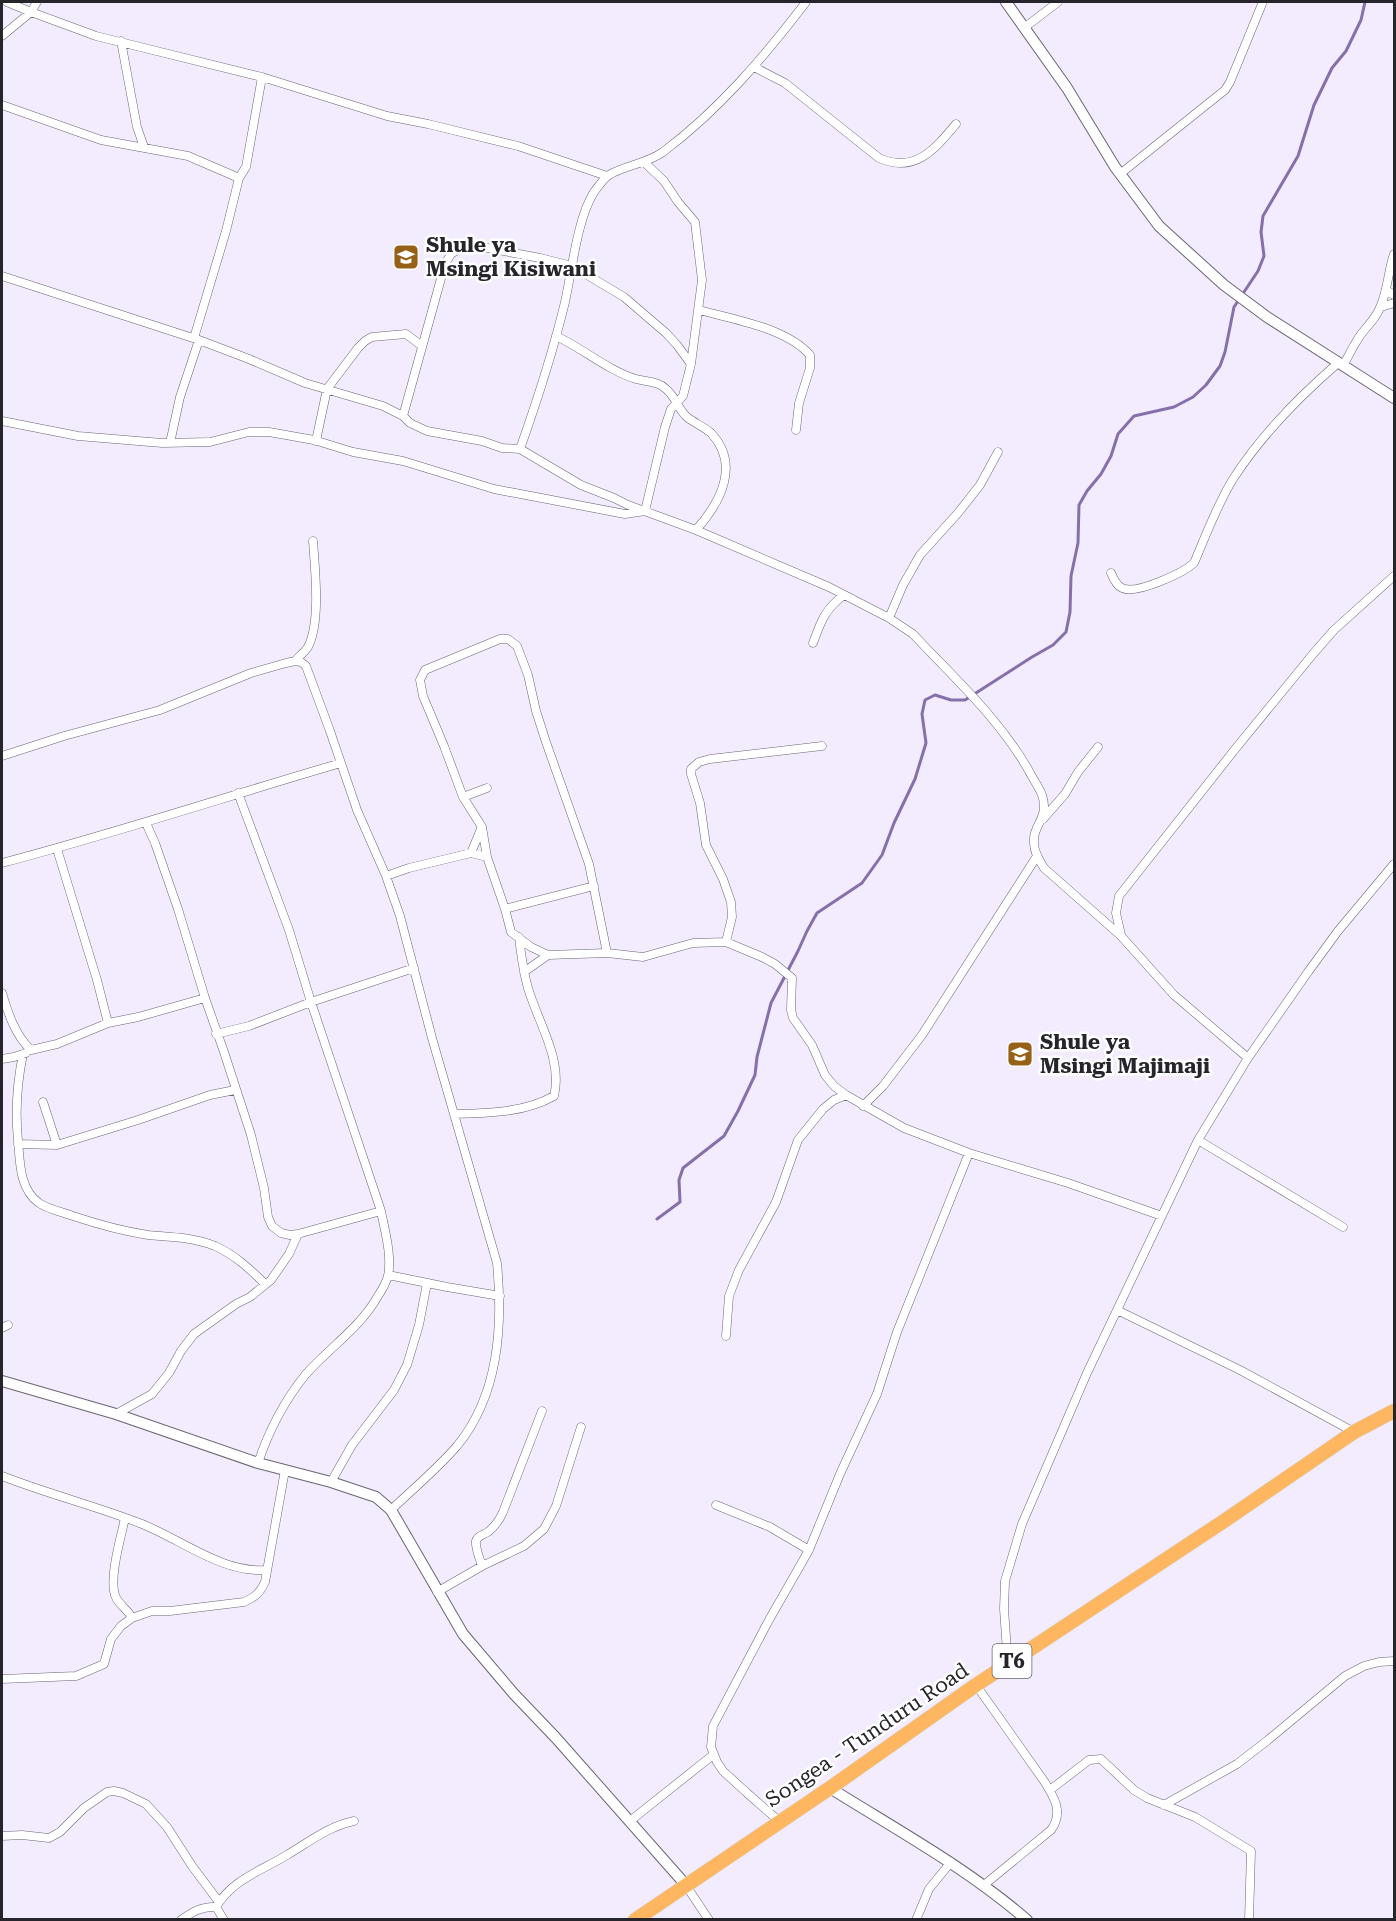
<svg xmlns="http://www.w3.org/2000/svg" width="1396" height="1921" font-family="'Roboto Serif',serif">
<rect width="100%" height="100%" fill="#f2ecfe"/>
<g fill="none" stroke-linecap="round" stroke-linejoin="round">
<path stroke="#8670ac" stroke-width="3" d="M1242,295L1258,271L1264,256L1261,232L1263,216L1298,156L1314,105L1332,68L1346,51L1361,20L1365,2
M657,1219L680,1202L679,1180L683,1168L724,1136L738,1111L755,1075L757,1057L771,1003L798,951L807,931L817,913L862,883L882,855L894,823L915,779L926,743L922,714L925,700L935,695L951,700H965L1032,657L1053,645L1066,632L1070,612L1071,576L1078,543L1079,505L1087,491L1101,474L1111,456L1118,434L1134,416L1174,407L1193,397L1206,385L1220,366L1225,352L1234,307L1238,301"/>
<defs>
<path id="street" d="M7,2L31,12L37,2
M1024,28L1058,2
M2,36L31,12L96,36L262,77L387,116L428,124L518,146L607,176
M121,41L137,127L144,147
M754,67L785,83L879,158C915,174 935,149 956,124
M2,105L101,140L188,156L239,178
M1120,174L1225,90L1230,82L1262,4
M2,276L199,340L249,359L305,383L383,406L403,416L410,423L427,431L482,441L502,448L520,449L581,485L614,498L628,505L696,530L829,587L889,618L913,634C954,678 999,718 1029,771C1033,779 1039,787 1042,795C1050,818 1032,825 1034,843C1034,853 1040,861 1044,868L1121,936L1174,995L1248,1058
M1386,290L1394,295
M1381,307L1394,303
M699,310C733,319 786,328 810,355V368L799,403L796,430
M556,336C582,348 609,371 636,379C647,382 658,381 666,389C676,397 678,410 688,418C695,423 704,427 711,433C741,465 720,503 696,530
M194,338L226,231L239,178L246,167L262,77
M1343,366C1349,355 1355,342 1362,333C1370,323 1377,317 1381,305C1388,289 1388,271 1394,254
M403,416L445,264L451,254L462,247L467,245L477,246L540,258L572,266L624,297L666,333L677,345L691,364
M2,421L78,436L162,443L210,442L249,432H269L314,440L353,452L403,461L494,489L625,514L645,511L665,427L671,409L683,396L691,364L702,280L695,222L678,202L664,181L644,162
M316,441L327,389L358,348L365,341L372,337L406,334L422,346
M170,443L180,397L199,340
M520,449C537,401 553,352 565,302C572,271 577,219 594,192C598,187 603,179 609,175C626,165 646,164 663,152C719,110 764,57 806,2
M1111,573C1113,578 1116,585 1122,588C1136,595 1183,573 1194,563C1206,535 1217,505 1233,479C1260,437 1301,395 1338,363
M889,618L903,585L920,555L958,513L980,485L998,452
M813,643C821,621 825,609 844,595
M295,661C299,656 305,652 308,647C321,622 315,569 313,541
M2,756L64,736L160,710L251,673L286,663L295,661L301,662L306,666L330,731L357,810L386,876L400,916L432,1038L497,1263C503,1326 499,1395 457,1446C437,1469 413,1489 391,1510
M238,793L289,930L311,1002L381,1211C385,1232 392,1255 388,1276C386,1283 382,1290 378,1296C360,1328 330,1347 306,1374C284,1401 269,1430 258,1463
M463,797L487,788
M1043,819L1065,794L1078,772L1098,747
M146,823L155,843L178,909L205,998L224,1052L251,1135L264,1188L268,1217L272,1226L281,1233L290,1235L298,1234L381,1211
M57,849L97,980L108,1023
M471,853L481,829
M487,857L505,909L511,932L531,947L548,955L607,953L643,957L693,943L726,942L762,957L775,964L792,978L791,1010L793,1018L812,1045L825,1075L834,1086L846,1095L904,1128L969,1153
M2,863C116,833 228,796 341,763
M386,876L409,868L471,853L487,857L482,827L463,797L444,746L423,696L420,680L425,670L500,639H508L517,646L528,675L536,711L546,742L589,864L607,953
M505,909L594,886
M1121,935L1116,913L1119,896L1236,748L1313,654L1334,630L1394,576
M726,942L732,917L731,902L723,879L706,845L700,803L691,774V769L699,762L710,759L822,746
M524,972L548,955
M2,993C8,1013 15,1035 31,1050L57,1044L108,1023L138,1017L205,998
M216,1034L249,1026L311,1002L414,968
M23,1054C17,1083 15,1111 18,1140C20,1161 19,1189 39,1203C47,1209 63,1212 73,1216C97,1224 122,1231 148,1235C171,1237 193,1237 215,1246C235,1255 250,1269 265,1284
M2,1059L14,1057L26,1053
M43,1102L57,1145
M863,1106L883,1086L922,1035L1037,856
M454,1114C488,1113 524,1113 554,1096C563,1060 538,1022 528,988C523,971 521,954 519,937
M1198,1140L1343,1227
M18,1144L57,1145L138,1120L210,1095L235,1090
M388,1275L447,1287L500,1296
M1117,1310L1240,1370L1354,1432
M2,1328L8,1325
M726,1336L729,1296L739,1270L776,1202L798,1140L823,1109L834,1100L846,1095
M116,1414L152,1394L169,1373L181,1351L194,1334L236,1304L250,1297L271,1280L289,1254L298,1234
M2,1476C48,1494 96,1506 142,1524C182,1540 222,1573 266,1570
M331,1482L352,1445L394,1390L407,1365L419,1325L427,1283
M716,1505L770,1527L809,1550
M125,1518C121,1537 109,1577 115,1595C118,1605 128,1609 132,1618
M482,1566C480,1559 475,1548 476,1541C478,1535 483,1535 488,1532C494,1527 500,1519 503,1512L542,1411
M437,1592L482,1566L524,1546L544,1529L556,1506L581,1427
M1008,1665L1004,1609L1005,1581L1022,1524L1087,1373L1198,1140L1248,1058L1308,972L1338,931L1394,864
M2,1679L76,1676L104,1664L111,1639L121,1626L132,1618L152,1611H170L244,1602C255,1597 260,1593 265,1582L285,1470
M976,1685L1044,1781C1054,1797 1064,1812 1051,1830L984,1885
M1050,1790L1089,1760L1101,1759L1134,1790L1147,1798L1195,1817L1251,1851L1249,1920
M1164,1805L1237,1764L1268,1740L1345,1676L1364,1666L1379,1662L1394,1661
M630,1821L713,1755
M779,1821L747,1793L723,1771L717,1762L711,1747L713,1726L769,1620L809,1550L840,1474L877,1394L897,1332L969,1153L1068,1183L1162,1216
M2,1836L22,1835L49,1838L60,1832L84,1808L107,1792L114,1791L123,1793L146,1804L167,1827L192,1866L219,1902
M685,1884L709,1920
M216,1907C233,1879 261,1871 287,1855C309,1842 329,1826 354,1821
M181,1920C192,1912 202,1906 216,1907L224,1920
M916,1920L929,1889L951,1862"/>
<path id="secondary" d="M1006,2L1067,88L1115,167L1159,226L1224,285L1267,317L1394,398
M2,1381L116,1414L258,1463L331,1482L376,1497L391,1510L463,1634L514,1694L556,1738L685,1884
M830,1788C897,1830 967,1868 1027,1920"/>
<path id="highway" d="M635,1920L830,1788L976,1685L1224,1521L1354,1432L1394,1411"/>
</defs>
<use href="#street" stroke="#6a6575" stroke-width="9"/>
<use href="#secondary" stroke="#6a6575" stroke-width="12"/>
<use href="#highway" stroke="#d8d8d9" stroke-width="15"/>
<use href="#street" stroke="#fff" stroke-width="8"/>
<use href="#secondary" stroke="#fff" stroke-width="10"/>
<use href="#highway" stroke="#ffb660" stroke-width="14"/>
</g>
<defs>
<symbol id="school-square" viewBox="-11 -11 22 22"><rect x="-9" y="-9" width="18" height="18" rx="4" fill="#966017" stroke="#fff"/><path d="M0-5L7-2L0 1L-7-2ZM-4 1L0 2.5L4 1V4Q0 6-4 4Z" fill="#fff"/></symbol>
</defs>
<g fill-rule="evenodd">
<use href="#school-square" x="391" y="242" width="30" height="30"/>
<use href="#school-square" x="1005" y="1039" width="30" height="30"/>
</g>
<g text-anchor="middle" stroke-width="5" stroke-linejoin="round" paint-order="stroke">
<rect fill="#fff" stroke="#68666b" stroke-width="1.5" x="992.5" y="1644" width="39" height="34" rx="4.5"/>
<g font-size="20" font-weight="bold" fill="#27252c">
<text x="1012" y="1668">T6</text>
</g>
<g font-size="21" font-weight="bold" fill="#27252c" stroke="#fff" text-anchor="start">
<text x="426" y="252">Shule ya<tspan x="426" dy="24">Msingi Kisiwani</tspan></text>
<text x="1040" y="1049">Shule ya<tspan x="1040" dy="24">Msingi Majimaji</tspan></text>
</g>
<g font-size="21" fill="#27252c" stroke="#fff">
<text transform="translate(867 1735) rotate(-34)" y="7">Songea - Tunduru Road</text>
</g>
</g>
<rect width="1396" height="1921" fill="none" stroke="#27252c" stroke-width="6"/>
</svg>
